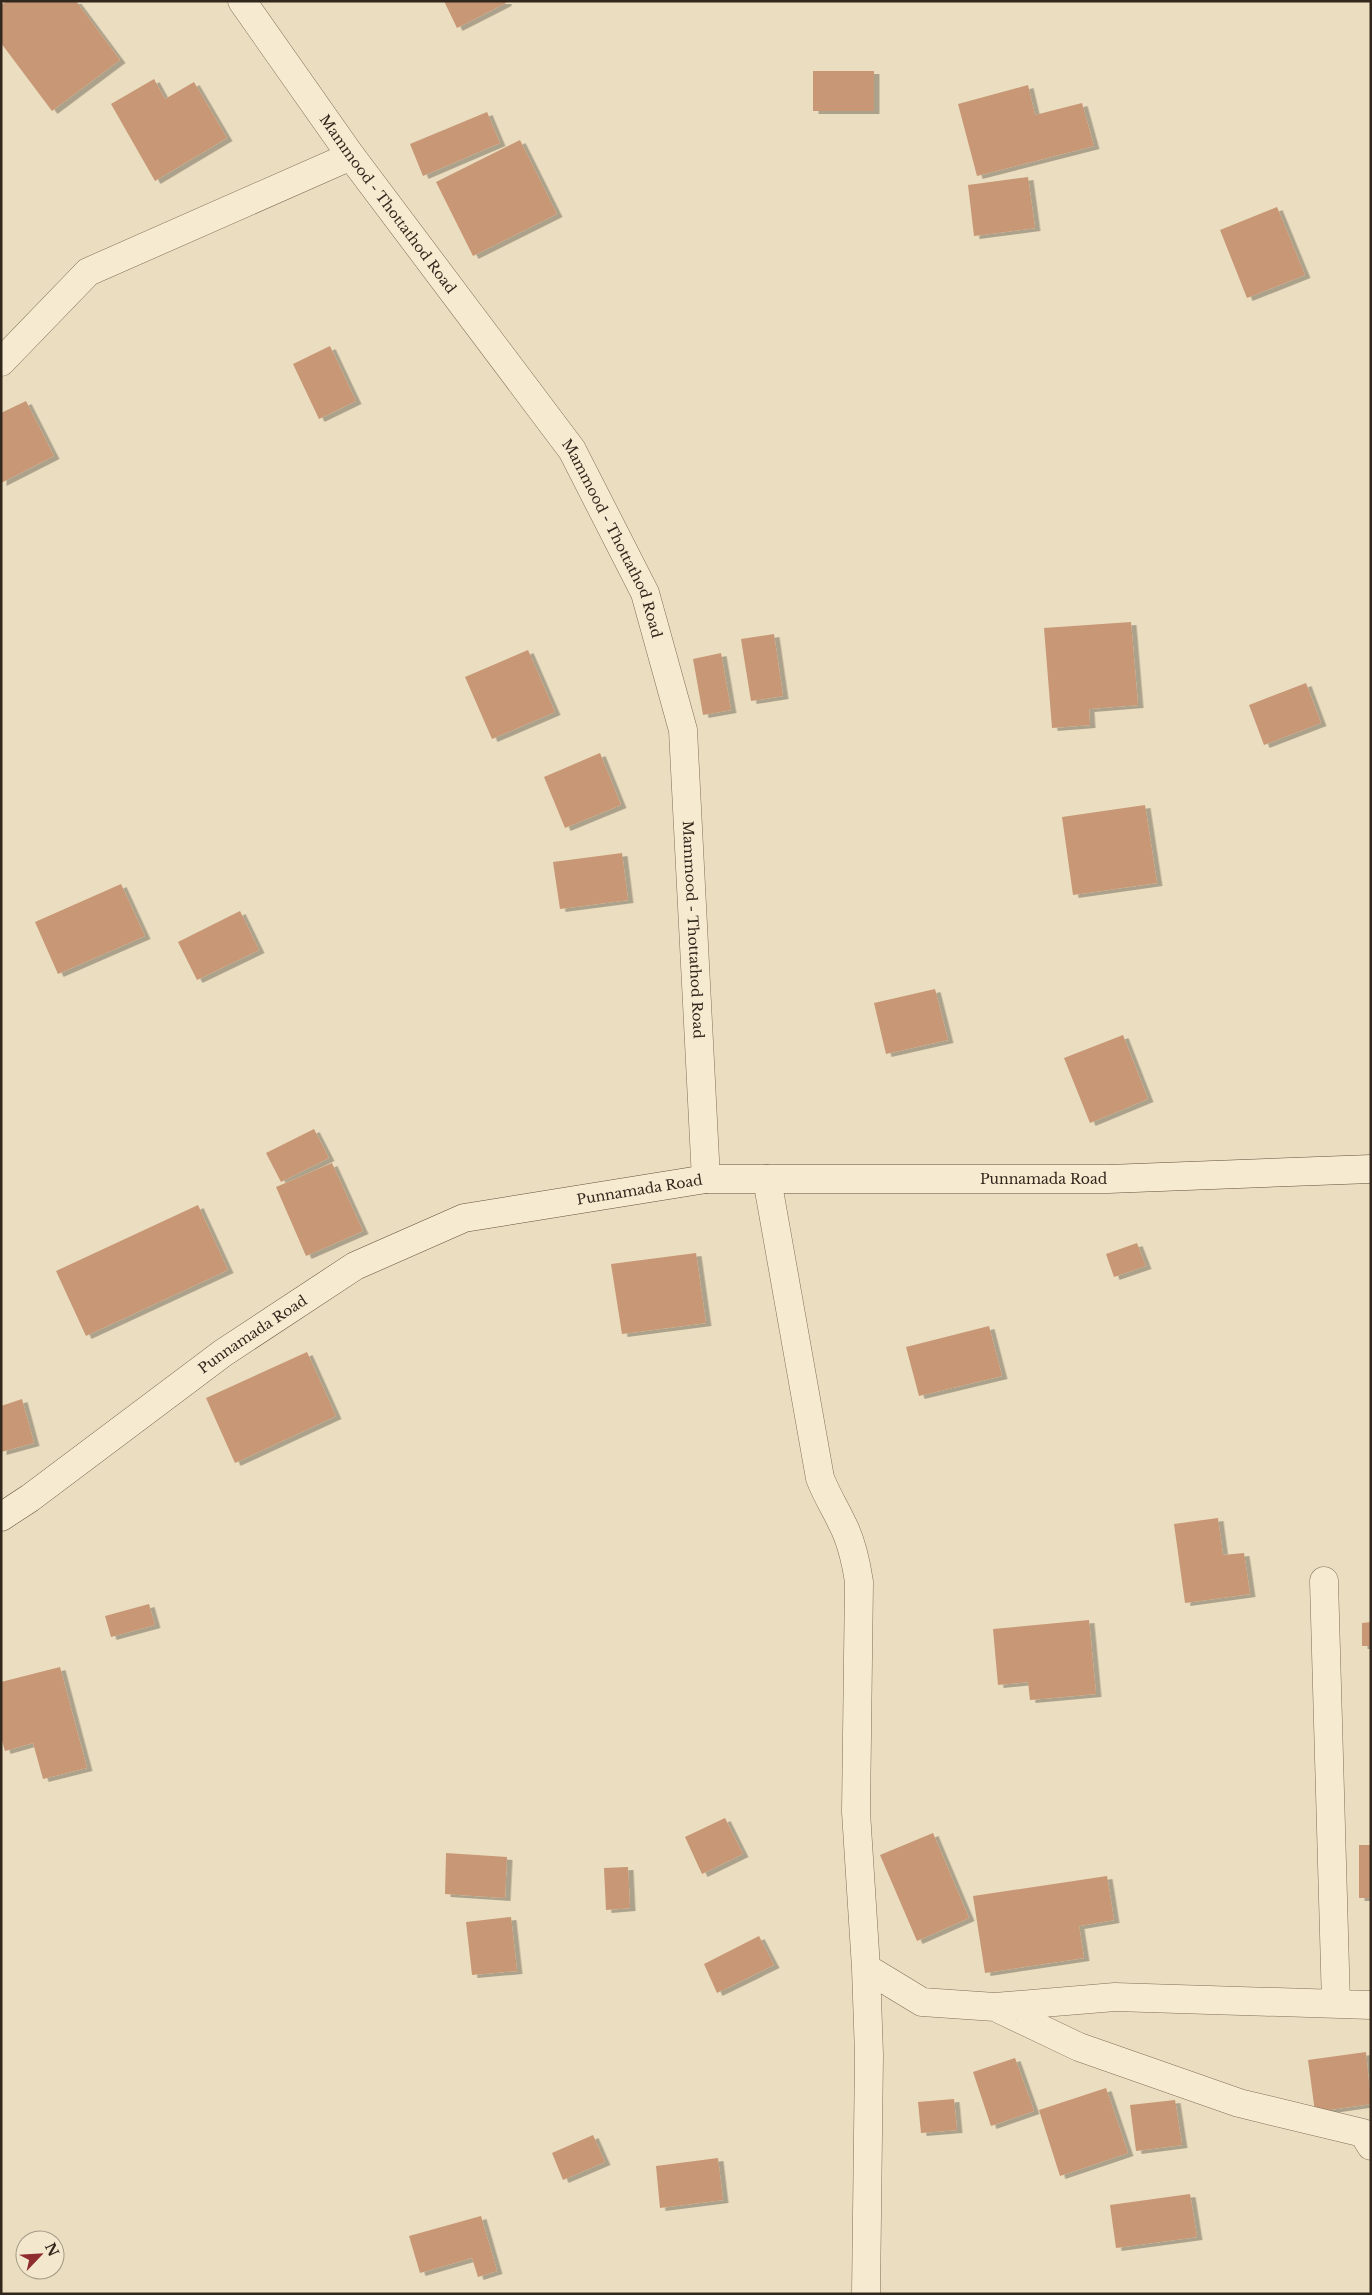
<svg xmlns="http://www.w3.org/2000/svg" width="1372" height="2295" font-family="'Libre Baskerville',serif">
<defs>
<filter id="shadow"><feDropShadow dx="5.5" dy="3" stdDeviation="0" flood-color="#0004"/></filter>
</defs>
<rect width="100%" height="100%" fill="#ebddbf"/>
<path fill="#c79776" filter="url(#shadow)" d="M7,1H76L120,60L52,111L1,43V5Z
M444,1H506V3L457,28Z
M813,71H874V111H813Z
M154,79L165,99L194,82L227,138L155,181L111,104Z
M1028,85L1035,115L1082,103L1094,146L977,176L958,104Z
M487,112L500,143L423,176L410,144Z
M520,140L557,214L473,256L436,182Z
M1028,177L1035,228L974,236L968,185Z
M1277,207L1305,275L1247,298L1220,230Z
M330,346L356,401L319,419L293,364Z
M26,401L54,456L1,483V413Z
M1131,622L1138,705L1089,709L1090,725L1052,728L1044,628Z
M774,634L783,696L751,701L741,639Z
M528,650L555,712L492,739L465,677Z
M721,653L731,710L703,715L693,659Z
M1306,683L1321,723L1264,745L1249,705Z
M600,753L621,805L565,828L544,777Z
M1145,805L1157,883L1073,895L1062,817Z
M622,853L628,900L560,909L553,862Z
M121,884L145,936L58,974L35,922Z
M240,911L259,950L197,980L178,942Z
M935,989L948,1040L886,1054L874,1003Z
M1123,1035L1148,1099L1090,1123L1064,1058Z
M314,1129L329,1158L281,1182L266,1153Z
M332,1163L363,1231L306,1256L276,1187Z
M198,1205L228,1270L86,1336L56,1271Z
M1137,1243L1146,1266L1114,1277L1106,1254Z
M696,1253L706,1323L622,1334L611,1264Z
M989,1326L1002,1376L919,1396L906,1347Z
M307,1352L336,1416L235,1463L206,1398Z
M22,1399L34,1443L1,1452V1406Z
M1218,1518L1223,1555L1244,1553L1250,1594L1185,1603L1174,1524Z
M149,1604L155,1625L111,1637L105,1616Z
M1089,1620L1096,1694L1030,1700L1028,1682L998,1685L993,1629Z
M1371,1622V1646H1362V1623Z
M60,1667L87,1768L43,1779L33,1743L5,1751L1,1737V1682Z
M725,1818L743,1854L702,1874L685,1837Z
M933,1833L969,1918L917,1941L880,1855Z
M1359,1845H1371V1898H1359Z
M446,1853L507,1857L505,1898L445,1894Z
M628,1867L630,1908L606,1910L604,1868Z
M1107,1876L1114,1920L1079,1926L1084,1958L985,1973L973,1896Z
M511,1917L517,1971L472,1975L466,1922Z
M759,1936L774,1965L717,1993L704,1964Z
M1366,2052L1371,2104L1315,2112L1308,2060Z
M1015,2058L1034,2111L991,2126L973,2072Z
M1106,2088L1128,2153L1060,2176L1039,2110Z
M954,2099L957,2130L921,2133L918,2102Z
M1175,2100L1182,2145L1136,2151L1130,2105Z
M593,2135L605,2162L563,2180L552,2153Z
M718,2158L723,2200L660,2208L656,2166Z
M1190,2194L1197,2237L1116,2248L1110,2205Z
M481,2216L497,2271L478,2277L472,2258L420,2273L409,2236Z"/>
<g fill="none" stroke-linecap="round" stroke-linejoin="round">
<defs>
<path id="minor" d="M1,362L88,272L351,156
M767,1179L820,1478C826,1494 835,1508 842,1523C852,1542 856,1562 859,1582L856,1812L866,1968L869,2055L866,2294
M1324,1581L1336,2004
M866,1968L922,2002L995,2007L1079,2047L1239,2103L1363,2133L1371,2146
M995,2007L1115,1997L1371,2005"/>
<g id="tertiary">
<path id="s1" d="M242,1L351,156L572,450L645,593L683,730L706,1179"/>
</g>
<g id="secondary">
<path id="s2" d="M1,1517L30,1498L223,1353L355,1266L464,1218L706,1179H1108L1371,1169"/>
</g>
</defs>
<use href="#minor" stroke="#826e58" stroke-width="29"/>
<use href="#tertiary" stroke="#826e58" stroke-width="29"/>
<use href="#secondary" stroke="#644f3c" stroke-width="29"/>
<use href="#minor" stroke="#f6ebd1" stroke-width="28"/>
<use href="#tertiary" stroke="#f6ebd1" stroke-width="28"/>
<use href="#secondary" stroke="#f6ebd1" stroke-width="28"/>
</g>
<g text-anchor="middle" stroke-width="4" stroke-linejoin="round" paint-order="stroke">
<g font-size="14" fill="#32271c" stroke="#f3e7ce">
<text dy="5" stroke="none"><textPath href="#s1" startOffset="250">Mammood - Thottathod Road</textPath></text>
<text dy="5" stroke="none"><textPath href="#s1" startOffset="655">Mammood - Thottathod Road</textPath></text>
<text dy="5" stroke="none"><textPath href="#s1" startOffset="1060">Mammood - Thottathod Road</textPath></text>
<text dy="5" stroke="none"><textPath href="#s2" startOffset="1136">Punnamada Road</textPath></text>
<text dy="5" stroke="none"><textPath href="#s2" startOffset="731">Punnamada Road</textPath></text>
<text dy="5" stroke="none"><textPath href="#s2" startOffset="311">Punnamada Road</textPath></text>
</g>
</g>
<rect width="1372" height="2295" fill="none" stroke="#32271c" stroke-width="5"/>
<g transform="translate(40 2255) rotate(65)"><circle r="24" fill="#f3e7ce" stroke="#a69a87"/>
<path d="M0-4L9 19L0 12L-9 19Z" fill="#8e2c2e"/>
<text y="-8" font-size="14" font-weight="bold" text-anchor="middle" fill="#32271c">N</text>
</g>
</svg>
